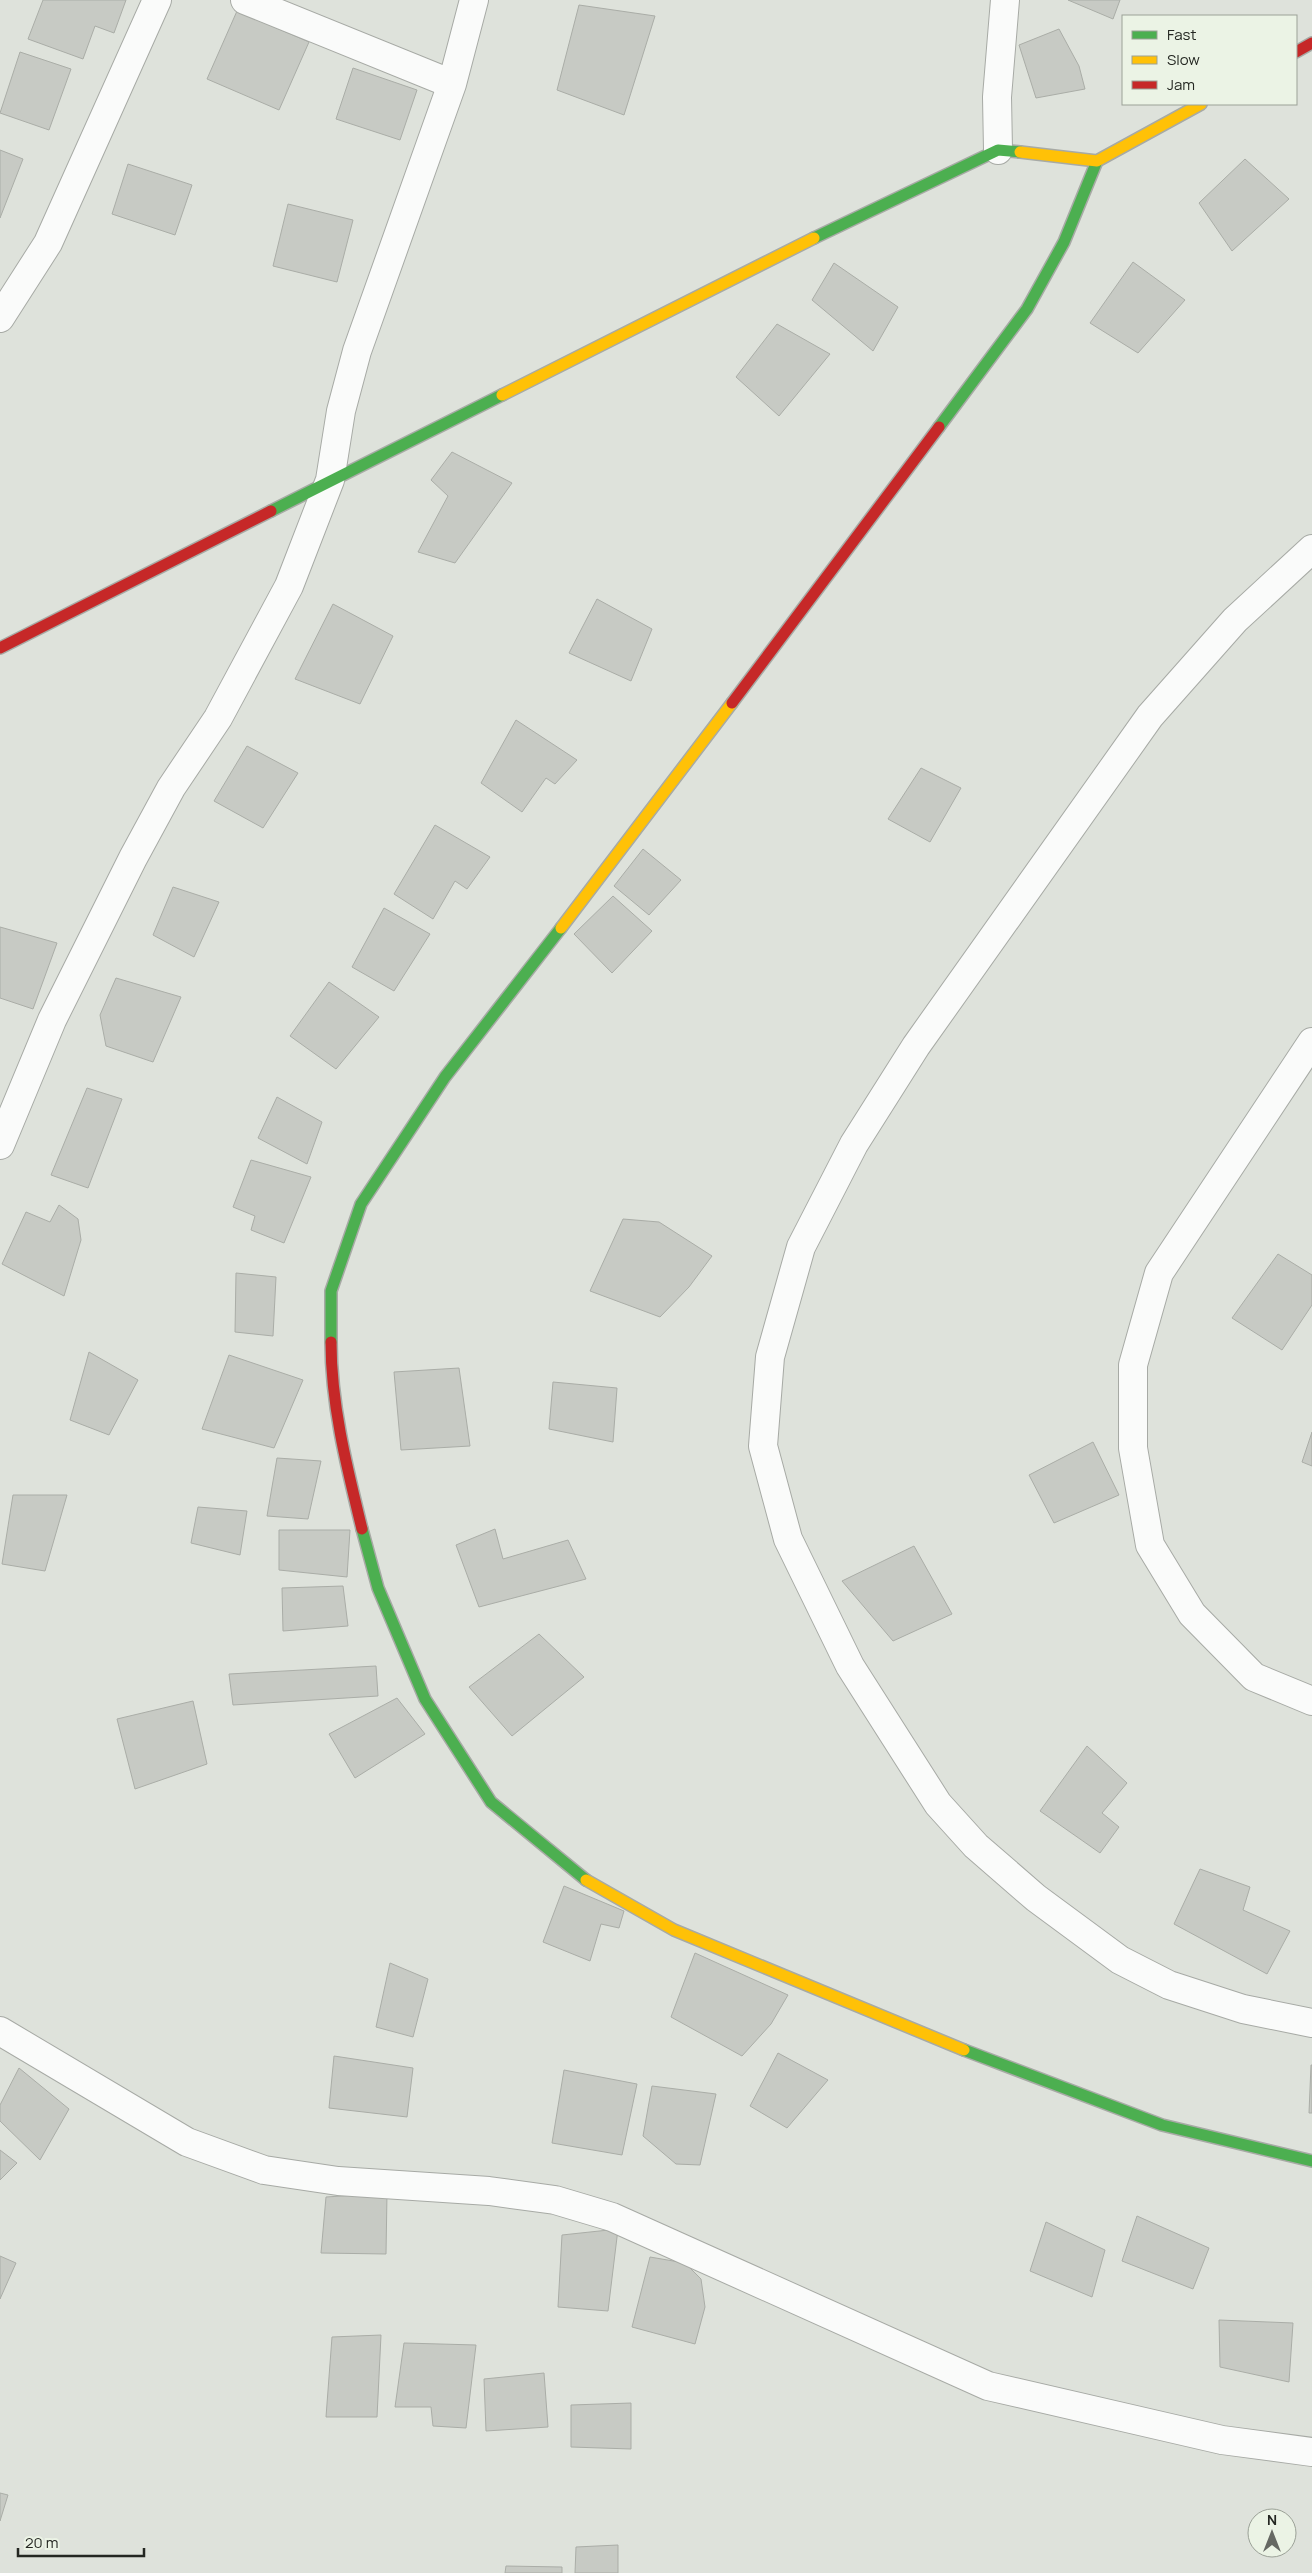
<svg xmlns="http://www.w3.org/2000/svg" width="1312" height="2573" font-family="Manrope,sans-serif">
<rect width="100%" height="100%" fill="#dee2db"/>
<path fill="#c7cac4" stroke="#aaada7" d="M43,0H126L114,33L95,26L83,59L28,39Z
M1068,0H1120L1113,19Z
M579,5L655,16L624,115L557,90Z
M237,11L309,42L279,110L207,79Z
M1059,29L1079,66L1085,89L1036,98L1019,45Z
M20,52L71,69L49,130L0,113Z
M353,68L417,90L400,140L336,119Z
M0,150L23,159L0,218Z
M1245,159L1289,199L1232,251L1199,203Z
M128,164L192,185L175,235L112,214Z
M288,204L353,220L337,282L273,266Z
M1133,262L1185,300L1138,353L1090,323Z
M834,263L898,307L873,351L812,300Z
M777,324L830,354L779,416L736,377Z
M452,452L512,483L455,563L418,552L448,496L431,480Z
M597,599L652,629L631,681L569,653Z
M333,604L393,636L360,704L295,679Z
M516,720L577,760L555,784L546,778L522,812L481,783Z
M247,746L298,773L263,828L214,801Z
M921,768L961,788L930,842L888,819Z
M435,825L490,857L467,889L455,881L433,919L394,894Z
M643,849L681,880L649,915L614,886Z
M173,887L219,902L194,957L153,935Z
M613,896L652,931L612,973L574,934Z
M384,908L430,934L394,991L352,967Z
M0,927L57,943L33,1009L0,998Z
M116,978L181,997L153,1062L106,1046L100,1015Z
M329,982L379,1017L336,1069L290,1036Z
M87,1088L122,1099L88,1188L51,1175Z
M277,1097L322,1122L307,1164L258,1138Z
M251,1160L311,1177L284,1243L251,1230L255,1216L233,1207Z
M59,1205L78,1219L81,1240L64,1296L2,1264L26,1212L50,1222Z
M623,1219L659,1222L712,1256L689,1287L660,1317L590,1291Z
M1278,1254L1312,1275V1305L1282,1350L1232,1318Z
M236,1273L276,1277L273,1336L235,1332Z
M89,1352L138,1380L109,1435L70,1420Z
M229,1355L303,1380L274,1448L202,1429Z
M459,1368L470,1446L401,1450L394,1372Z
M553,1382L617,1388L613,1442L549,1429Z
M1312,1432V1466L1302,1462Z
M1093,1442L1119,1495L1054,1523L1029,1475Z
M277,1458L321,1461L308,1519L267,1516Z
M13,1495H67L45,1571L2,1564Z
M198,1507L247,1511L240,1555L191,1543Z
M495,1529L503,1559L568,1540L586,1579L479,1607L456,1545Z
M279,1530H350L347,1577L279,1570Z
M914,1546L952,1614L893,1641L842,1581Z
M343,1586L348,1626L283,1631L282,1588Z
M539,1634L584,1677L512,1736L469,1687Z
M376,1666L378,1696L233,1705L229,1674Z
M397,1698L425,1734L355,1778L329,1734Z
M193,1701L207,1764L135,1789L117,1719Z
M1087,1746L1127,1783L1102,1813L1119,1827L1100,1853L1040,1811Z
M1200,1869L1250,1887L1243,1910L1290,1931L1267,1974L1174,1924Z
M564,1886L624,1911L619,1928L601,1924L590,1961L543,1942Z
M695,1953L788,1995L771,2024L742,2056L671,2017Z
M390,1963L428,1979L413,2037L376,2027Z
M778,2053L828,2080L787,2128L750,2106Z
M334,2056L413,2068L407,2117L329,2108Z
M1311,2065H1312V2113H1309Z
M19,2068L69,2109L40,2160L0,2121V2105Z
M564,2070L637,2084L622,2155L552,2143Z
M652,2086L716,2094L700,2165L676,2164L643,2136Z
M0,2150L17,2163L0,2180Z
M387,2193L386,2254L321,2253L326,2197Z
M1137,2216L1209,2248L1193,2289L1122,2261Z
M1046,2222L1105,2250L1092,2297L1030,2271Z
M618,2229L608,2311L558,2307L562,2235Z
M0,2256L16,2263L0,2299Z
M650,2257L685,2263L701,2279L705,2307L695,2344L632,2327Z
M1219,2320L1293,2323L1289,2382L1220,2367Z
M381,2335L377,2417H326L332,2337Z
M404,2343L476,2345L466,2428L433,2426L431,2407H395Z
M544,2373L548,2427L486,2431L484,2379Z
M631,2403V2449L571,2447V2405Z
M0,2493L8,2495L0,2521Z
M618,2545V2573H575L576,2547Z
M506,2566L562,2567V2573H505Z"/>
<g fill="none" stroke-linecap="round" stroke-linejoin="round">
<defs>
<path id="street" d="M245,0L452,84
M998,150L997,97L1005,0
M0,318L48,243L157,0
M1312,549L1235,620L1150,716L916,1046L854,1144L801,1247L770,1357L763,1446L788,1539L850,1666L938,1804L976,1846L1036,1898L1120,1960L1169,1985L1243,2009L1312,2023
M1312,1042L1159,1273L1133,1365V1448L1150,1545L1192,1614L1254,1677L1312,1701
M0,1145L52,1020L133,858L171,788L218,718L289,586L330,480L341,411L357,351L452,84L474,0
M0,2031L187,2142L264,2170L338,2181L489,2191L555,2200L612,2217L988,2386L1222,2440L1312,2452"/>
<path id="fast" d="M814,238L998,150L1020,152
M939,427L1027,309L1064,242L1097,161
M271,511L502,395
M331,1342V1291L361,1204L445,1077L561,928
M362,1529L378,1588L425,1699L491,1802L586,1880
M964,2050L1162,2125L1312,2161"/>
<path id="slow" d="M1020,152L1097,161L1201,104
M502,395L814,238
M561,928L732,703
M586,1880L674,1930L964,2050"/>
<path id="jam" d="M1296,52L1312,43
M0,648L271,511
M732,703L939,427
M331,1342C331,1405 347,1468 362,1529"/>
</defs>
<use href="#street" stroke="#a7aaa5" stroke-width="30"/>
<use href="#fast" stroke="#a7aaa5" stroke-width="14"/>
<use href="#slow" stroke="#a7aaa5" stroke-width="14"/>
<use href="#jam" stroke="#a7aaa5" stroke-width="14"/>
<use href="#street" stroke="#fafbfa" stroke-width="28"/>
<use href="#fast" stroke="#4caf50" stroke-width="11"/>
<use href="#slow" stroke="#ffc107" stroke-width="11"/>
<use href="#jam" stroke="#c62828" stroke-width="11"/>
</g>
<rect x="1122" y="15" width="175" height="90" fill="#ebf3e5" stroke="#9ba197"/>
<rect x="1132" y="31" width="25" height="8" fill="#4caf50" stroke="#9ba197"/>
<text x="1167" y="40" font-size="15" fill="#242722">Fast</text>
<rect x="1132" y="56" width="25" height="8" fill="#ffc107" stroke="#9ba197"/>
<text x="1167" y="65" font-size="15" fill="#242722">Slow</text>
<rect x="1132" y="81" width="25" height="8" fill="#c62828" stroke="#9ba197"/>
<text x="1167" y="90" font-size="15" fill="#242722">Jam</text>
<g transform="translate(1272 2533)"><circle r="24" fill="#ebf3e5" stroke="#9ba197"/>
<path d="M0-4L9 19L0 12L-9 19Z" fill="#656863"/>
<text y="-8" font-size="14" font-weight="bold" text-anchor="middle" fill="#242722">N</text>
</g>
<path d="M18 2548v8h126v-8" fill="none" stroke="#242722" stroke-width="2.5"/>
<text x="25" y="2548" font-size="15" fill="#242722" stroke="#ebf3e5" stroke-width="4" paint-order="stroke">20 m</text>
</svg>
